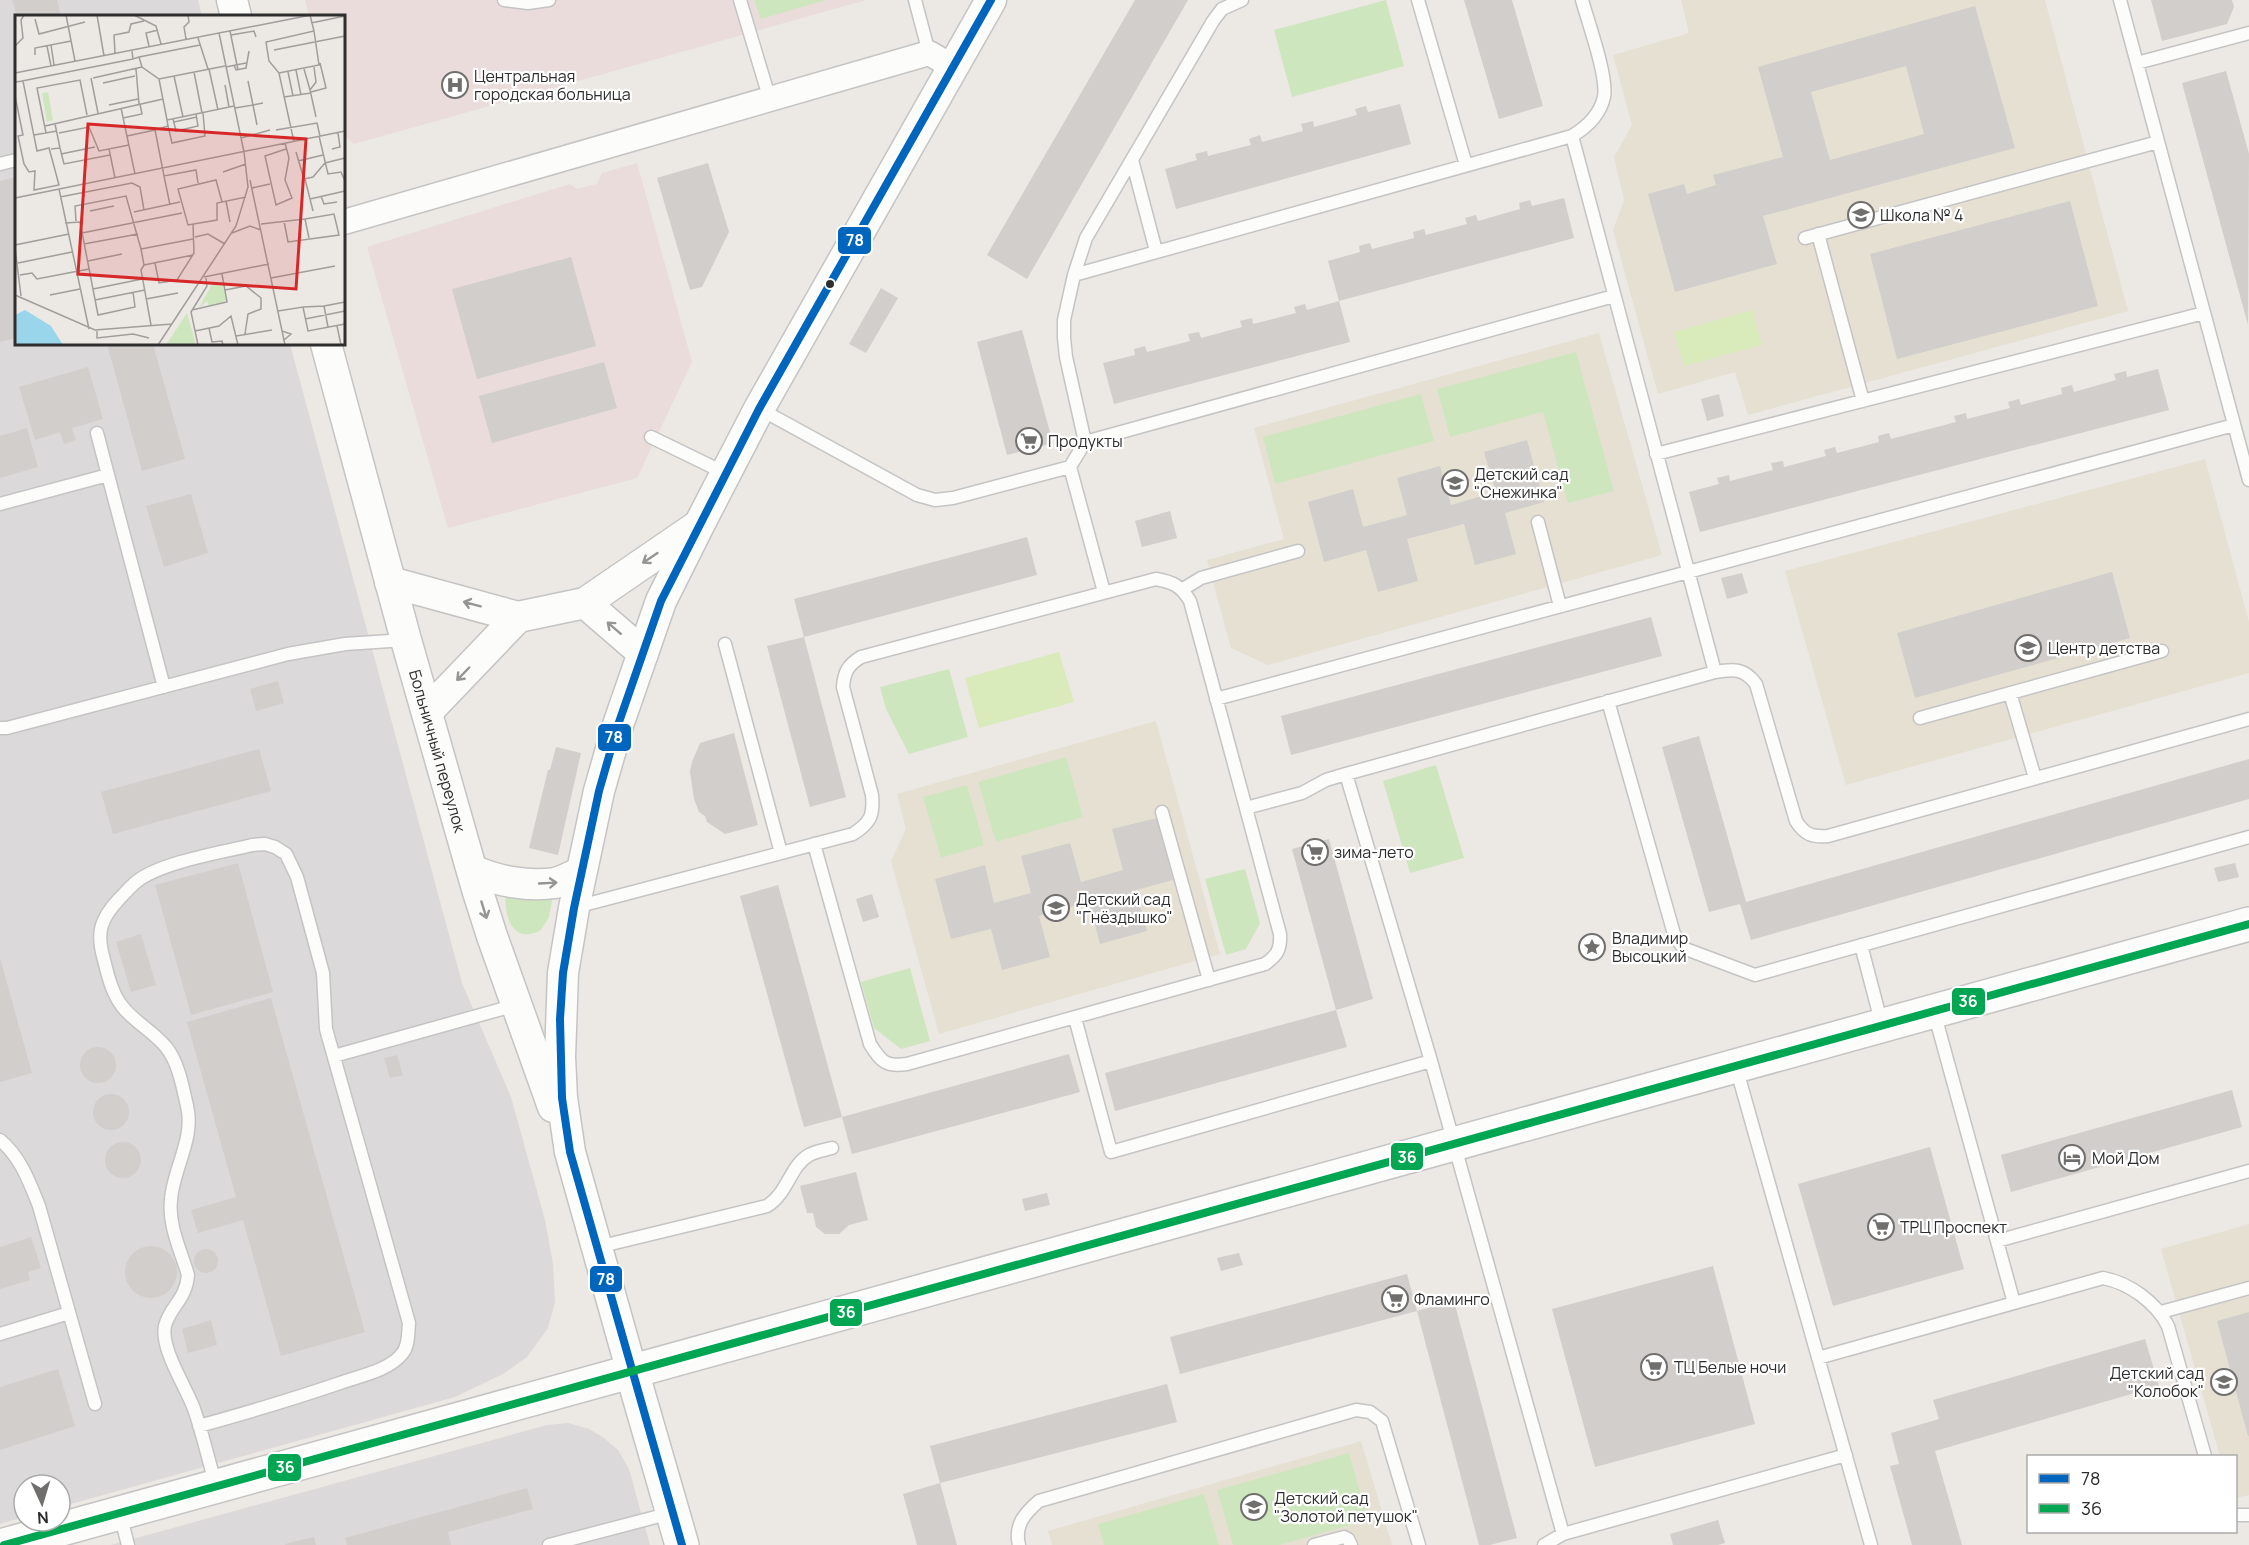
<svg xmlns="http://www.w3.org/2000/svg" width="2249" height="1545" font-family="Manrope,sans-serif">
<rect width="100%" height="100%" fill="#ece8e4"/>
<path fill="#dcd9db" d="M0,0H198L202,16H16V344H290L462,983L511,1097L545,1220L553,1264L555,1302L548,1328L527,1357L503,1374L455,1397L60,1507V1485H24V1517L0,1524Z
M568,1423L589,1429L604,1438L618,1450L629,1469L650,1545H111L547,1425Z"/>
<path fill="#e6e0d3" d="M1681,0H2045L2128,311L1748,415L1735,372L1658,394L1613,230L1624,200L1614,157L1632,125L1613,55L1689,33Z
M1599,333L1662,555L1268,665L1231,648L1207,560L1284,539L1254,428Z
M2205,459L2249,622V673L1846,785L1785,571Z
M1156,721L1220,954L939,1034L891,861L906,829L897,794Z
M2249,1224V1495L2236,1498V1456H2220L2161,1249Z
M1361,1441L1392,1545H1052L1048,1531Z"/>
<path fill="#e9dcdb" d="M305,0H866L354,144L344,136V16H309Z
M637,163L692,362L637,478L448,528L367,247L570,184L577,189L597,184L602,173Z"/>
<path fill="#cee6be" d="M754,0H826L761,19Z
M1386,0L1404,66L1292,97L1274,30Z
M1576,352L1614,491L1568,503L1543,412L1450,437L1437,389Z
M1421,394L1434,441L1275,484L1263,437Z
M949,669L968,737L909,754L886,709L880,687Z
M1066,757L1083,817L996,842L978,782Z
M1436,765L1464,858L1410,873L1383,781Z
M967,785L984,845L941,858L923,797Z
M1245,869L1260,923L1246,949L1226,955L1205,879Z
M506,890L553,895L549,917L541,930C511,946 503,913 506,890Z
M910,968L930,1041L901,1049L874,1028L861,982Z
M1349,1453L1368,1520L1279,1545H1233L1217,1490Z
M1204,1494L1219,1545H1104L1098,1524Z"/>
<path fill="#d9eabb" d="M1752,310L1762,345L1684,366L1674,332Z
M1059,652L1074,702L979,728L965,678Z"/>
<path fill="#d1cecb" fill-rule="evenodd" d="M12,0H57L61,16H17Z
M1135,0H1188L1027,279L987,255Z
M1464,0H1512L1543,106L1499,119Z
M2151,0H2232L2234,7L2227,24L2162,41Z
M1975,6L2015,148L1763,216L1777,264L1675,292L1648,194L1684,184L1687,194L1716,185L1713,175L1783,157L1758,67ZM1906,66L1924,134L1830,160L1811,92Z
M2226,71L2249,154L2248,325L2182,83Z
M1400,104L1411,144L1176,209L1165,169L1197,160L1195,154L1207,151L1208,156L1251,145L1249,139L1260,135L1262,142L1303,131L1301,124L1313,121L1314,127L1357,115L1355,109L1366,106L1368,112Z
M708,163L729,232L702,287L690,290L657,178Z
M16,177V338L0,342V181Z
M1564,198L1574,238L1339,301L1328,261L1360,252L1359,246L1370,243L1372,249L1414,238L1413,232L1424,229L1426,235L1467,224L1465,218L1476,215L1478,221L1520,209L1519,203L1530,200L1532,206Z
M2070,201L2098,306L1897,359L1870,254Z
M571,257L596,346L477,379L452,289Z
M881,288L898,298L866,353L849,344Z
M1339,301L1350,342L1114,404L1103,363L1135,355L1134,349L1145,346L1147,352L1190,341L1188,334L1199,332L1201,338L1242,327L1240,321L1252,318L1253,324L1296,313L1294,307L1305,304L1307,310Z
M1022,330L1053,443L1007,455L977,342Z
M107,344H153L185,459L142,471Z
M604,362L617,408L492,443L479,396Z
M88,367L103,419L72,428L76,440L64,444L60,432L35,440L19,387Z
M2158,369L2169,410L1700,532L1689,492L1719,484L1717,478L1729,475L1730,481L1773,470L1771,463L1783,461L1784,467L1826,456L1824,450L1835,447L1837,453L1879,442L1878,436L1889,433L1891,439L1956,422L1954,416L1966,413L1967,419L2010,408L2008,402L2019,399L2021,405L2062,394L2061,388L2072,385L2074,392L2116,380L2114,374L2126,371L2127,377Z
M1719,394L1724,416L1707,421L1701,399Z
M27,428L38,467L0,478V436Z
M1527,440L1544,502L1505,513L1516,554L1475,565L1464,524L1407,539L1418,581L1378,592L1366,550L1324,562L1308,502L1353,489L1363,527L1407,515L1397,478L1440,466L1451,505L1496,492L1484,452Z
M191,494L208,553L164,567L146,506Z
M1170,511L1177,538L1142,547L1135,521Z
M1027,537L1037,575L804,637L846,797L810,807L767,646L804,637L794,599Z
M2112,572L2130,638L1915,698L1897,633Z
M1742,573L1748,593L1727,599L1721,578Z
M1651,617L1662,656L1291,755L1281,716Z
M278,681L284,703L256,711L250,689Z
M734,733L758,825L725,834L707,822L705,816L699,812L694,799L690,772L692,762L700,743Z
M1699,736L1746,902L2249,759V799L1751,940L1740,904L1709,912L1662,747Z
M556,747L581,753L558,855L529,848L548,770H550Z
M259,749L271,791L113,834L101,792Z
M1157,818L1173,880L1136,890L1147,931L1100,944L1089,902L1039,916L1050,957L1002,970L991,929L951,939L935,879L985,865L994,903L1031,893L1021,856L1070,843L1081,882L1123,870L1112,829Z
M1329,839L1373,999L1336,1010L1292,849Z
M238,863L273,992L191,1015L155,885Z
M2235,863L2239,877L2218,882L2214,868Z
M778,885L842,1117L804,1127L740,896Z
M872,894L879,917L863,922L856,899Z
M141,934L156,985L131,992L116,942Z
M0,958L32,1073L0,1082Z
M271,998L365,1332L281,1356L243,1220L198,1233L191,1210L236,1197L187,1022Z
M1336,1010L1347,1047L1115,1111L1105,1073Z
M80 1065a18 18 0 1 1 36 0a18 18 0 1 1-36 0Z
M1069,1054L1080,1092L852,1154L842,1117Z
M397,1055L403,1075L390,1078L384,1058Z
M2232,1090L2242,1127L2011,1192L2001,1155Z
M93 1112a18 18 0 1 1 36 0a18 18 0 1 1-36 0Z
M105 1160a18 18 0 1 1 36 0a18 18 0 1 1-36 0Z
M1930,1147L1964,1269L1833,1306L1798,1184Z
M856,1172L868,1220L849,1225L839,1234H825L816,1227L813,1213H807L800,1186Z
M1047,1193L1050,1205L1025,1211L1022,1199Z
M31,1237L41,1268L28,1272L30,1280L0,1289V1247Z
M125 1272a26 26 0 1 1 52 0a26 26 0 1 1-52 0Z
M194 1261a12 12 0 1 1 24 0a12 12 0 1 1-24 0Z
M1239,1253L1243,1265L1221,1271L1217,1258Z
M1713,1266L1755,1424L1595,1467L1552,1309Z
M1407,1274L1417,1311L1454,1301L1517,1538L1490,1545H1479L1417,1311L1180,1374L1170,1337Z
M2249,1312V1436H2248L2217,1321Z
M211,1320L217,1345L188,1353L182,1329Z
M2145,1339L2159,1386L1935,1451L1962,1545H1912L1890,1466L1899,1464L1891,1433L1939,1419L1933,1400Z
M58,1369L75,1426L0,1450V1387Z
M1167,1384L1177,1422L940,1483L930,1446Z
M940,1483L957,1545H917L903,1494Z
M527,1488L533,1509L448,1532L451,1545H347L345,1538Z
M1718,1520L1725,1543L1718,1545H1673L1670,1534Z
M314,1537L316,1545H285V1544Z"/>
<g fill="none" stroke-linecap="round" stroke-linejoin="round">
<defs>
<path id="service" d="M504,0L528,3L549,0
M740,0L770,100
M915,0L929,53
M1418,0L1466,165
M1582,0C1588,22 1608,77 1604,97C1600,115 1587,127 1572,136L1715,672
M2120,0L2249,480
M2137,63L2249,33
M1132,160L1156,251
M0,164L16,160
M1818,234L1863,401
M1805,238L2158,142
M1074,275L1572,136
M760,409L917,495L935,500L953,498L1070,467
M97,433L108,475
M651,437L725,473
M1085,442L1614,296
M1656,454L2204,313
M0,504L108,475L164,687
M1538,522L1560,606
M1183,589L1201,578L1298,551
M1104,592L1070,467L1085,442L1066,357L1064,338V320L1074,275L1086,238L1213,21L1222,9L1242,0
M725,644L781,853
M2010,693L2035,778
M1216,699L2234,425
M1608,701L1674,934L1683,948L1755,975L2249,837
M1920,718L2162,651
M0,728H7L288,654L345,644L405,640
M1346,774L1431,1061
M1246,808L1302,793L1326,780L1346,774L1715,672C1734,669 1744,668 1756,684L1796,821C1805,835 1812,837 1828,836L2249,719
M1162,812L1209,980
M576,907L853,834C870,823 874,816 872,795L843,687C844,672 848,665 861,657L1156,579C1173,582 1181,586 1190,601L1280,934C1281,949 1277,956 1265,964L907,1064C886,1067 881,1062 870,1044L814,844
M1861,945L1882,1025
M1934,1012L2014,1303
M1075,1018L1111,1152L1431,1061L1563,1534L1544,1545
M334,1056L516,1005
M1736,1067L1871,1545
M0,1140C20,1156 30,1183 39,1206L95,1404
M1997,1241L2249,1171
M598,1247L767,1206C788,1193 790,1166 809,1155C816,1151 824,1150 832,1148
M2161,1312L2249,1288
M0,1334L69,1313
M1818,1358L2103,1278C2129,1283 2156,1302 2168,1326L2205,1456
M199,1426C246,1413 293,1399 340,1383C359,1376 388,1371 402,1354C409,1346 408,1333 409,1323L326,1029L323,973L297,877L286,854L275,847L265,844L252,845C220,853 161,862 136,882C130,887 125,893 120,898C100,919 96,933 104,960C108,976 112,993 122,1006C134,1022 153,1031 166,1047C178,1061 183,1088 187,1106C195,1138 173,1169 171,1200C168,1225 181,1251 188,1275C186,1300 170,1306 165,1326C160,1348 186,1387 194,1409C203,1434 208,1460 216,1485
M120,1514L128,1545
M2236,1515H2249
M1563,1534L1846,1455
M549,1545L671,1513
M1019,1545C1014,1525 1025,1513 1039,1501L1356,1410L1370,1412L1382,1421L1419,1545
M1314,1545L1344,1537L1348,1539L1351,1545"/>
<path id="minor" d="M344,222L929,53L953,67"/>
<g id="tertiary">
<path d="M232,0L236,16"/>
<path id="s1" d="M326,344L406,640L477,889L492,936L553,1107"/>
<path d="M390,582L518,617L585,603L696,527"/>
<path d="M585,603L643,653"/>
<path d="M427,712L518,617"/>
<path d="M472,870C496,881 528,887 555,883C564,881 572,876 581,872"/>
<path d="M632,1372L570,1152L562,1098L560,1057L563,973L574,908L599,791L618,725L661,601L699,525L759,409L991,0"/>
</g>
<path id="secondary" d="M632,1372L682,1545
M4,1545L2249,924"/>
</defs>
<use href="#service" stroke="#c5c4c5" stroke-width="15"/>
<use href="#minor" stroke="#c5c4c5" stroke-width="27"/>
<use href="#tertiary" stroke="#c5c4c5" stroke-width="33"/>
<use href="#secondary" stroke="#c5c4c5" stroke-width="36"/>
<use href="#service" stroke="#fcfcfb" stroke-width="12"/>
<use href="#minor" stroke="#fcfcfb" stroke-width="24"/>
<use href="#tertiary" stroke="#fcfcfb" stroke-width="30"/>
<use href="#secondary" stroke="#fcfcfb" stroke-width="33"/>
<defs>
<path id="bus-1" d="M682,1545L570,1152L562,1098L560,1019L563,973L574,908L599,791L618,725L661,601L759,409L991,0"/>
<path id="bus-2" d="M4,1545L2249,924"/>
</defs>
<use href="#bus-1" stroke="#fff" stroke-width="12"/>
<use href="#bus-2" stroke="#fff" stroke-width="12"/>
<use href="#bus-1" stroke="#0065bd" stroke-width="8"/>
<use href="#bus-2" stroke="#00a651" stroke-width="8"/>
</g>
<defs><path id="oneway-shaft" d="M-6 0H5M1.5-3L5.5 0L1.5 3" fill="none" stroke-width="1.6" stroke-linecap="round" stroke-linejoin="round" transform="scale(1.5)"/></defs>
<g stroke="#959594">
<use href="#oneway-shaft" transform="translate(650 558) rotate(146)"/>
<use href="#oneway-shaft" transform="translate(472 604) rotate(-165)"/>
<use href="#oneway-shaft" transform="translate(614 628) rotate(-139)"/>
<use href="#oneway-shaft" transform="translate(463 674) rotate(134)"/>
<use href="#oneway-shaft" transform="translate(548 883) rotate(-3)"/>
<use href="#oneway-shaft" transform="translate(484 910) rotate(73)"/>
</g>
<defs>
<symbol id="hospital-ring" viewBox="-11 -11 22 22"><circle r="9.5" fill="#fff" stroke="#706f6e" stroke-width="1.5"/><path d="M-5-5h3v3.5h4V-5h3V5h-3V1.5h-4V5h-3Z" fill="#706f6e"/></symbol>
<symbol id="school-ring" viewBox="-11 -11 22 22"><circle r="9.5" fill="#fff" stroke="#706f6e" stroke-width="1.5"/><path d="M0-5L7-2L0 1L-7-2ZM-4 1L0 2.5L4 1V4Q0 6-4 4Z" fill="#706f6e"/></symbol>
<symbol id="supermarket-ring" viewBox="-11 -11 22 22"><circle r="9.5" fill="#fff" stroke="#706f6e" stroke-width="1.5"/><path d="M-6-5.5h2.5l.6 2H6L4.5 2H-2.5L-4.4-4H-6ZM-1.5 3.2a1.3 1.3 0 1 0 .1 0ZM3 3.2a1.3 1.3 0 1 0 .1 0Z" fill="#706f6e"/></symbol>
<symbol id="sight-ring" viewBox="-11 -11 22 22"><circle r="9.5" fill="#fff" stroke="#706f6e" stroke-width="1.5"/><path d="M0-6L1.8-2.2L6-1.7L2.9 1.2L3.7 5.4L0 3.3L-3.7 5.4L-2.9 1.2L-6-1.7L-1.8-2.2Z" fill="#706f6e"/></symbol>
<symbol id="hotel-ring" viewBox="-11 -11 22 22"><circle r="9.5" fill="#fff" stroke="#706f6e" stroke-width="1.5"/><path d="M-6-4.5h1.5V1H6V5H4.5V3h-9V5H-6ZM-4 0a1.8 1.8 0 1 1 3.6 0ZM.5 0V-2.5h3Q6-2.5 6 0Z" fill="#706f6e"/></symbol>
</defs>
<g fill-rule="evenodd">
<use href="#hospital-ring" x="440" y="70" width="30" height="30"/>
<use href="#school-ring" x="1846" y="200" width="30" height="30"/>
<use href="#supermarket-ring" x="1014" y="426" width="30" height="30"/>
<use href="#school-ring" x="1440" y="468" width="30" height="30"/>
<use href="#school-ring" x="2013" y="633" width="30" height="30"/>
<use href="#supermarket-ring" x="1300" y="837" width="30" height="30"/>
<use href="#school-ring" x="1041" y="893" width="30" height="30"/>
<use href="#sight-ring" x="1577" y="932" width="30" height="30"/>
<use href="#hotel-ring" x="2057" y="1143" width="30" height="30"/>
<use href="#supermarket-ring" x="1866" y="1212" width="30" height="30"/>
<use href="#supermarket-ring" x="1380" y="1284" width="30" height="30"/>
<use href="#supermarket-ring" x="1639" y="1352" width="30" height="30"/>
<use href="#school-ring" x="2209" y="1367" width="30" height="30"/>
<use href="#school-ring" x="1239" y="1492" width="30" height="30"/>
</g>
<circle fill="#2e2e2e" stroke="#fff" stroke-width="2" cx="830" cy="284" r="5"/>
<g text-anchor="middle" stroke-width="4.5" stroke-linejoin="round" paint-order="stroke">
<g font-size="16" fill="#2e2e2e" stroke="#fff" text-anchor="start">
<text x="474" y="82">Центральная<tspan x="474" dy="18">городская больница</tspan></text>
<text x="1880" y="221">Школа № 4</text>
<text x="1048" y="447">Продукты</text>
<text x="1474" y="480">Детский сад<tspan x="1474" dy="18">"Снежинка"</tspan></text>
<text x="2048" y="654">Центр детства</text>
<text x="1334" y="858">зима-лето</text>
<text x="1076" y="905">Детский сад<tspan x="1076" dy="18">"Гнёздышко"</tspan></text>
<text x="1612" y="944">Владимир<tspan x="1612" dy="18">Высоцкий</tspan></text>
<text x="2092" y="1164">Мой Дом</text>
<text x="1900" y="1233">ТРЦ Проспект</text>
<text x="1414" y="1305">Фламинго</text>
<text x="1674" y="1373">ТЦ Белые ночи</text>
<text x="2204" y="1379" text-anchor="end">Детский сад<tspan x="2204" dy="18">"Колобок"</tspan></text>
<text x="1274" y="1504">Детский сад<tspan x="1274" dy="18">"Золотой петушок"</tspan></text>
</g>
<g font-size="16" fill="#2e2e2e" stroke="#fff">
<text dy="6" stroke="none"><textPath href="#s1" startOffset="422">Больничный переулок</textPath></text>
</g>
</g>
<g transform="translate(15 15)">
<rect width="330" height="330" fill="#ece8e4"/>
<path d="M33,77L38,105L32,107L27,78ZM207,267L211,284L208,288L194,291L192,286L184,293L197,269ZM172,298L181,330H151Z" fill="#cee6be"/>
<path d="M10,295L36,311L48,330H0V300Z" fill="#99d6ec"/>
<path fill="none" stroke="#a09e9b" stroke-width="1.5" d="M51,0L60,46M82,0L89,41M119,0L141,11L146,29M20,4L24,19L70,7M296,8L330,1M215,16L223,55M204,18L229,137M216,20L239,16L241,22M183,23L193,54M171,24L169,12L174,7L173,0M36,30L39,50M0,31L8,23L6,5L9,0M32,31L36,51M134,31L131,18L143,15M259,35L330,21M117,36L118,44L124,42L127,52L144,64L210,51M100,38L99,20L114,17L116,9L129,6M20,40V33L56,26M124,42L185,30M219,50L221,55L231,53L234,36M211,52L231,48M299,52L301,67L295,75L301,102M121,54L124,89M194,54L203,95M289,54L295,75M281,55L286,80M179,57L187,98M273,57L278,81M0,58L296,0M264,58L304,50L299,16M159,61L168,102M76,63L83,98M78,63L127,52M144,64L152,105M7,66L118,44M233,66L238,90L248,88M0,67L8,66L22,136L34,133L44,170L19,175L20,156L14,157L9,149L3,121L8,120L0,81M88,68L120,61M210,70L214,92M296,77L311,73L305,48M269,82L296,78M94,90L123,84M106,93L120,159M220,93L238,90L242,110M108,103L127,99L125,89M158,104L161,116L183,111L181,99M159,107L182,102M40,109L45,133M30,111L148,84M153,111L157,128L190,121L188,98M261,115L302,108L305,121M31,118L22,73L65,65L72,100M44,118L74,112L84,136L114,130M19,120L42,116M112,121L140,115M304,121L313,159L326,157L330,166M226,123L255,115M279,127L264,58L254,46L251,27L299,16L295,0M270,128L274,143L270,165L277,183L261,190L250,141L271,134M36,134L45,133L49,149L95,140M94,134L100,163M317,134L325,132L323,118M281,137L289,164L298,162L310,148L330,143M46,139L80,132M283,146L308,140M208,157L231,149M149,161L155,190M290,164L298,196M235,165L270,330M183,168L181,155L149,161L140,115L153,111L152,105L219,91M237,173L255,169M44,174L74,314M306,181L309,189L322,187M45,182L117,168L125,172L129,195M0,183L330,116M295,184L330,176M211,186L215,207M207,187L201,165L163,174L173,210L202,205V188L231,182M75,196L99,191M119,197L165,187M61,206L60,191L111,181L126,234L129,250L126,255L136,310M269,206L273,227L324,220L319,199L290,204M50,208L65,207L83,300L120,292L118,277M246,209L290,204L294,223M67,218L167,198M217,218L235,211L246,215M180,222L193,219L210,229M69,229L123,219M0,230L54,219M0,233L6,281M126,234L178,224M73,246L107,239M3,248L57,237M140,248L144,268L162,265L179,238L178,209M129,250L178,240M5,260L17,258L22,264L74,254M189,262L254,249M256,263L320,251M78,274L127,264M210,275L231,271L246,283V294L233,299L230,319M0,280L80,315L157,309M35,280L65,274M131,284L163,278M80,285L130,275M309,291L330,287M288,292L309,291L313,312M177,295L212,287L207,259M263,296L288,292L293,316L330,309M290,304L330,296M322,311L326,330M194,313L197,327L207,326L208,330M82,316V323L118,319L134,323M180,316L204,311L216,301L223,330M267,316L276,319L269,325M221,321L257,315M143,330L221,211L233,172L229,137M183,330L176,297L192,271L191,263"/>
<path fill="#d62828" fill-opacity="0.15" stroke="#d62828" stroke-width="3" d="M73,109L291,124L281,274L63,259Z"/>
<rect width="330" height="330" fill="none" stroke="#2e2e2e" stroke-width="3"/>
</g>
<g stroke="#fff" stroke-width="2">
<rect x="837" y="226" width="35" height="29" rx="6" fill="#0065bd"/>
<rect x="597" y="723" width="35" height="29" rx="6" fill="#0065bd"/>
<rect x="1951" y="987" width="35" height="29" rx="6" fill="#00a651"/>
<rect x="1390" y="1142" width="34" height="29" rx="6" fill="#00a651"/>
<rect x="589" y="1265" width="34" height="28" rx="6" fill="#0065bd"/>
<rect x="829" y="1298" width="34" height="29" rx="6" fill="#00a651"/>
<rect x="267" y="1453" width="35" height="29" rx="6" fill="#00a651"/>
</g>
<g font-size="16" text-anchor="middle" font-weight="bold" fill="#fff">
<text x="855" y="246">78</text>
<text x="614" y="743">78</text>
<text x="1968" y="1007">36</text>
<text x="1407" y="1163">36</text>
<text x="606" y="1285">78</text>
<text x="846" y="1318">36</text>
<text x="285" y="1473">36</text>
</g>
<rect x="2027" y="1455" width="210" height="78" fill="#ffffff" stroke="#ababab" stroke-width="1.5"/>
<rect x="2039" y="1474" width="30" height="9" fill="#0065bd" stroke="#ababab" stroke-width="1.5"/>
<text x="2081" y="1485" font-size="18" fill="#2e2e2e">78</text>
<rect x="2039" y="1504" width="30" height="9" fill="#00a651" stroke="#ababab" stroke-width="1.5"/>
<text x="2081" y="1515" font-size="18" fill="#2e2e2e">36</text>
<g transform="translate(42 1503) rotate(176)"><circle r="28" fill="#ffffff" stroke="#ababab" stroke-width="1.5"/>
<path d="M0-4.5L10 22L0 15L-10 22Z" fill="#706f6e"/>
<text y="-9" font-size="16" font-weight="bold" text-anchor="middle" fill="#2e2e2e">N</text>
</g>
</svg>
